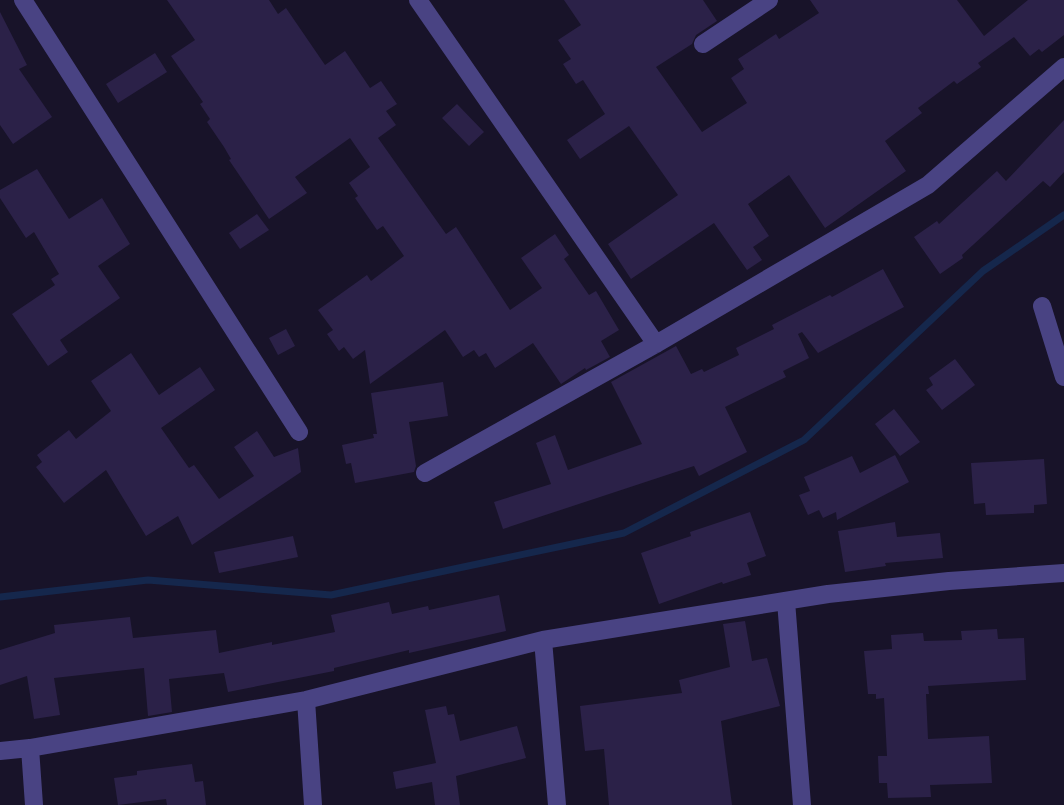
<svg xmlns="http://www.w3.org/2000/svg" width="1064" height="805" font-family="'Exo 2',sans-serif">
<rect width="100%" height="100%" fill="#181329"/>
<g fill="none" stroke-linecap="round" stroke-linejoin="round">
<path stroke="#15274c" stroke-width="7" d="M0,597L148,580L331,595L624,533L804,440L983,271L1064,215"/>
</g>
<path fill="#2b2148" d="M167,0H269L278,14L286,8L325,65L345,51L370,88L381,81L397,104L386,111L396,125L378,138L446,234L456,227L510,310L542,288L521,258L555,234L569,255L564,259L589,295L596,291L619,330L601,341L610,357L586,370L585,368L561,384L533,343L495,368L486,353L479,357L474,350L463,357L445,330L370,384L365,350L353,359L344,347L339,351L327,334L333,330L318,310L367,275L371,281L404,256L383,226L377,230L355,198L358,196L349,183L370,167L350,138L295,177L307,193L269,219L229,160L231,159L224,147L207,122L210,119L200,104L203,102L171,56L195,40Z
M564,0H703L717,21L696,35L692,44L656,67L702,132L747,103L731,78L744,69L738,59L776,34L779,39L819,13L810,0H957L984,36L1028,0H1064V35L1042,52L1039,49L1030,56L1014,37L978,63L981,67L957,84L954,81L918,108L922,113L885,141L906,171L825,228L789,175L748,204L769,236L753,247L762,260L747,270L714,223L631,279L608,244L678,195L629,126L580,159L567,140L605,114L583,80L576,84L563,64L571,59L558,40L581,25Z
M0,12L27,65L19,69L52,117L13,144L0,125Z
M155,53L167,72L118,103L106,84Z
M457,104L484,132L469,146L442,118Z
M1064,120V172L1050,187L1043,181L962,255L963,258L940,274L914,237L937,221L939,224L997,171L1006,181Z
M37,169L69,219L102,198L130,244L98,266L120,298L60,340L68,352L48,366L12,314L55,285L51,279L59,274L34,232L26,238L0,198V190Z
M257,214L269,230L240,249L229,233Z
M883,269L904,307L818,353L802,332L798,334L809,358L783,371L786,377L725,407L747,452L699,476L694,466L503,529L494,502L551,484L536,443L555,435L568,470L642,444L611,382L676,346L691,374L702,369L704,372L739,355L736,348L774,329L772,325L830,295L832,297Z
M286,329L295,346L278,355L269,338Z
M131,353L159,395L200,367L215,390L161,428L189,468L194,465L219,499L254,476L234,447L257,431L274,457L298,448L301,472L192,545L178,516L146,536L106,470L64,503L36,467L42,462L37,455L69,430L76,439L111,411L91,381Z
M955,359L975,385L942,410L926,390L933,385L929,378Z
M443,382L448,416L409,422L416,466L414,472L355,483L351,463L346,464L342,445L374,438L373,434H377L371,393Z
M894,409L920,442L900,456L875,424Z
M895,455L909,482L837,520L836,512L823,518L819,510L808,515L799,495L810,491L804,477L852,456L860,473Z
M1044,459L1047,504L1034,505V513L986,515L985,503L974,504L971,463Z
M750,512L766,556L747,563L751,575L723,584L722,582L659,604L641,553L691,536L690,532Z
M895,522L897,537L940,533L943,558L885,563L886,566L845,572L838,531Z
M293,536L298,557L219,573L214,552Z
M499,595L506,631L409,653V650L334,668V671L228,692L224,673L169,679L172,712L148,716L144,668L54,678L60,715L34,719L27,676L0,685V650L55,633L54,625L130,617L133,638L216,630L219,653L272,642V645L335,632L331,615L389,602L392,614L428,606L429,610Z
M745,621L752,661L767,658L780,706L721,721L732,805H609L604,749L585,751L580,706L682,693L679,680L730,667L723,624Z
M997,629L998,639L1024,638L1026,680L928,686L929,694H926L928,739L989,736L992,783L930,785L931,797L888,798L887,783H879L878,756H887L884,698L876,699V694H868L864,651L892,649L891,635L923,633L924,641L962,640L961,631Z
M446,706L448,715L454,714L460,741L517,726L526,758L456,776L460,805H435L432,782L396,789L393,772L436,763L425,710Z
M192,764L195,782L203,781L206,805H167L166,799L118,805L114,778L137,775V771Z"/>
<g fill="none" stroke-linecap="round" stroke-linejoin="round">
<path stroke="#494383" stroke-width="18" d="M23,0L299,432
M418,0L656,344
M703,44L769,0
M1042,306L1064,377
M425,473L656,344L928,185L1064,67
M786,601L802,805
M543,640L557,805
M306,700L313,805
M30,748L34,805
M0,751L30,748L306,700L543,640L828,594L949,581L1064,573"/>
</g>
</svg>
